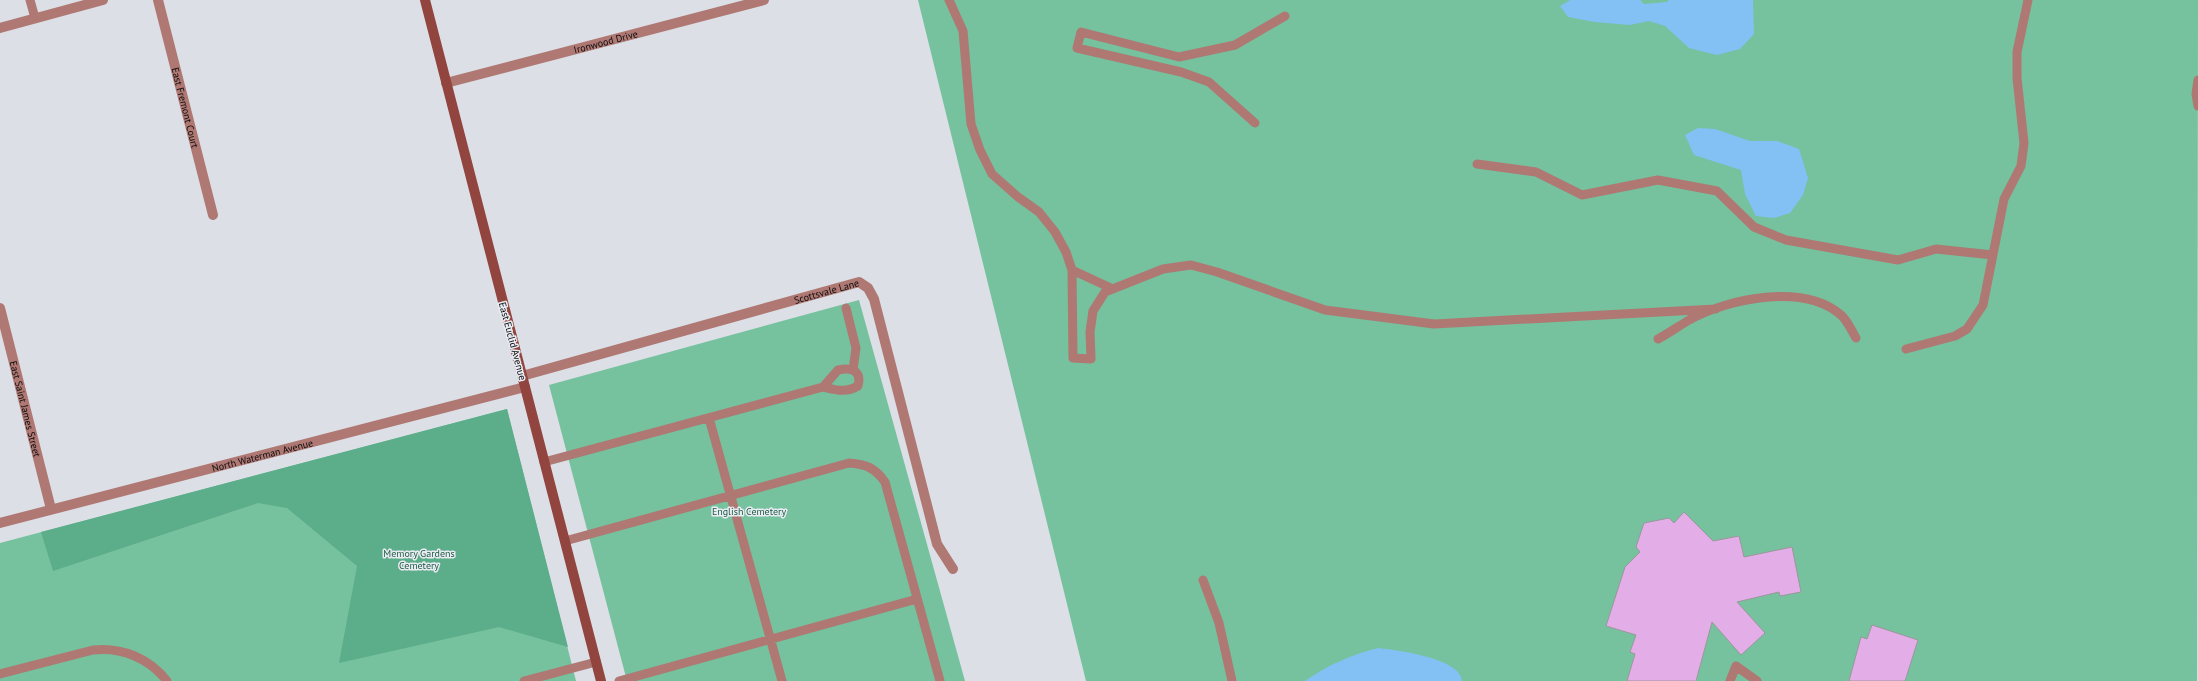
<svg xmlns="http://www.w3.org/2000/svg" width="2198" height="681" font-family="'PT Sans',sans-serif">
<rect width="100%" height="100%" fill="#dcdfe6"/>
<path fill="#76c19e" d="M918,0H2198L2197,681H1086Z
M859,300L965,681H627L549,385Z
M507,409L576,681H0V543Z"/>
<path fill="#5cad89" d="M507,409L568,647L499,627L339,663L357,566L287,508L258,503L53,571L41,532Z"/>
<path fill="#83c1f5" d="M1570,0H1640L1644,4L1667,2L1669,0H1753L1754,34L1740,49L1717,55L1689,48L1665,26L1649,21L1630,25L1595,22L1568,17L1560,6Z
M1698,128L1715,129L1750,141H1777L1799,149L1808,178L1803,195L1790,213L1774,218L1756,216L1745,194L1741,170L1694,155L1685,135Z
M1378,648C1396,650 1461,658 1462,681H1305C1328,665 1351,655 1378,648Z"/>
<path fill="#e3aee7" stroke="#9c979c" d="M1684,512L1713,541L1739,536L1744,557L1792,547L1801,592L1780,596L1779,592L1737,602L1765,633L1741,655L1712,622L1696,681H1627L1635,654L1630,652L1636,635L1606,626L1625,567L1640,552L1636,547L1644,523L1669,518L1674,523Z
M1872,625L1918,640L1905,681H1849L1861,637L1867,639Z"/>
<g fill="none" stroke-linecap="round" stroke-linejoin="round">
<path stroke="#af7873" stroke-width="9" d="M30,0L35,18
M949,0L963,31L971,124L980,150L992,174L1018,197L1039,212L1055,232L1066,252L1072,270L1073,358L1091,359L1090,332L1093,311L1105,292L1163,269L1191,265L1217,272L1325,310L1434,324L1716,309
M2198,80L2196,94L2198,106
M1255,123L1209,82L1181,72L1077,48L1081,32L1179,57L1235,45L1285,16
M1477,164L1536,172L1582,195L1658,180L1717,191L1754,227L1786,240L1898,260L1936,249L1993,255
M1072,270L1113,289
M846,308L856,348L853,370
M1658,339C1669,333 1679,326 1689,320C1729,298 1804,283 1841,315C1847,320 1852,331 1856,338
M1906,349L1955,336L1967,329L1983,305L2004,199L2021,166L2024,143L2017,78V52L2028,0
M709,418L782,681
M544,462L823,387C836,390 846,393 858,386C862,370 851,367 838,370L823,387
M565,541L849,463C866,464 875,468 885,482L940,681
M1203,580L1219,623L1232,681
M0,674L93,650C122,647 149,658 167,681
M524,681L596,662
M619,681L917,599
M1730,681L1736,666L1757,681"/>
<g stroke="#af7873" stroke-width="10">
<path id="s1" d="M158,0L213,215"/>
<path d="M0,28L103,0"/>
<path id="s2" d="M446,83L764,0"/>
<path id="s3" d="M0,308L51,509"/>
<path id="s4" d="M522,376L859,282L868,288L874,299L937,544L953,569"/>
<path id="s5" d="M0,523L525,387"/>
</g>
<path stroke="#92443f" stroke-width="10" d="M425,0L601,681"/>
</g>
<g text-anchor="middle" stroke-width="3" stroke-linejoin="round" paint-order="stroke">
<g font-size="10" fill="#0c0d0f" stroke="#eaecf3">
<text dy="4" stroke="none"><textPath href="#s2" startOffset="165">Ironwood Drive</textPath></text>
<text dy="4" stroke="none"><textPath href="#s1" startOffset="111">East Fremont Court</textPath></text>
<text dy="4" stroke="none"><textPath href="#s4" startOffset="316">Scottsvale Lane</textPath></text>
<text transform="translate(513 341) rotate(75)" y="4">East Euclid Avenue</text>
<text dy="4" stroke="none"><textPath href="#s3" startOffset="104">East Saint James Street</textPath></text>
<text dy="4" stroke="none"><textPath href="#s5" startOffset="271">North Waterman Avenue</textPath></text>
</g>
<g font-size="10" fill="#1c5a41" stroke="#eaecf3">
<text x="749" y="515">English Cemetery</text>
<text x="419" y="557">Memory Gardens<tspan x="419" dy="12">Cemetery</tspan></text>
</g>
</g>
</svg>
